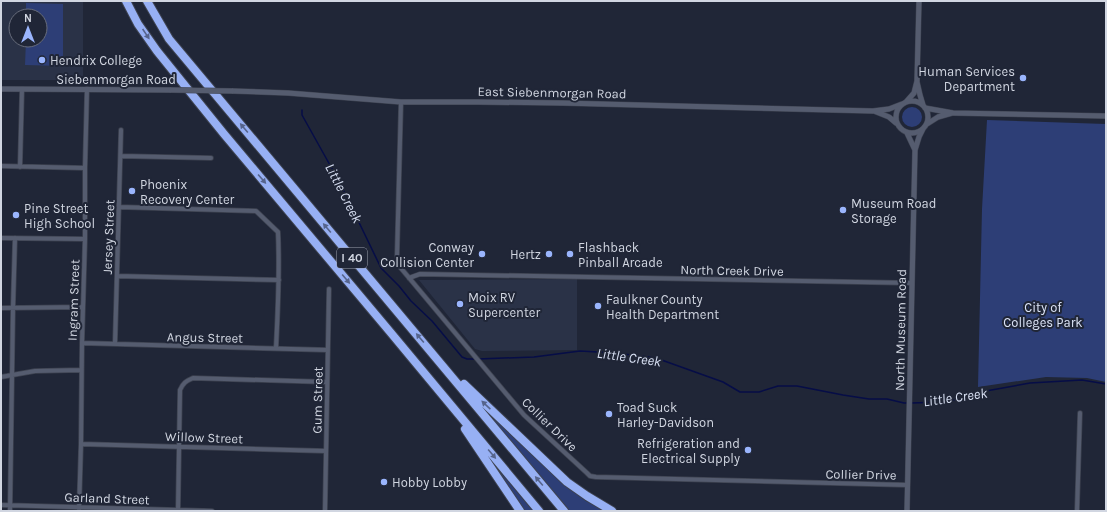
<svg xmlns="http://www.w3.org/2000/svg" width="1107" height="512" font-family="Karla,sans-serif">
<rect width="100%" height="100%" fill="#202637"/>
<path fill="#2a3247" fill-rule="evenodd" d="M1,1H83V80H1ZM16,16H40V40H16Z
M577,279V350L482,351L475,349L419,280Z"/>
<path fill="#2d3e76" d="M26,3L63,4V66L25,65L26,40H40V16H26Z
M902 117a10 10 0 1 1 20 0a10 10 0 1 1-20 0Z
M987,120L1106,124V382L1087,378L1046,377L978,387L982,209Z
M478,402L558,479L586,501L605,511H569Z
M483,451L533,511H522Z"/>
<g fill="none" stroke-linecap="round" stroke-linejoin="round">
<path stroke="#060d47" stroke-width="1.5" d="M302,110V115L340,183L381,268L399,286L411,301L432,321L462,357L467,359H474
M478,359L534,357L580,351L615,353L656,358L723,382L740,392H759L778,386H797L843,395L869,399H887L904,403H908
M912,403L941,402L960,399L986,391L1030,383L1082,380L1106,384"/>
<defs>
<path id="minor" d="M401,102L397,256L398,263L400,267L524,415L587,473L590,476L596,477L907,485
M121,156L211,158
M1,166L85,168
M20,167L22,89
M119,207L256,211L278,232C280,271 278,309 276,348
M1,238L85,239
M117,276L279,280
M409,278L420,274L912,283
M1,308L83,307
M82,343L328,350
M115,344L121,130
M1,377L35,371L81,370
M81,444L326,451
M1,505L212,511
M10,511L13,308L15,238
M79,511L81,444L82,343L85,239V168L87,89
M178,511L180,390C183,383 186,381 193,378L327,382
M325,511L329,289
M1077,511L1080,413"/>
<path id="tertiary" d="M917,82L920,95L923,105
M1,89L171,90
M232,91L288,93L401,102H477L562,103L873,111L889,109L902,104
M896 117a16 16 0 1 1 32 0a16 16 0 1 1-32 0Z
M906,102L914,93L917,81L919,1
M925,108L953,113L1106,116
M874,111L889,117L896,123
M927,124L938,117L952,113
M907,133L915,150
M907,511L915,150L919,137L923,129"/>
<path id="motorway" d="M126,1L138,24L157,51L224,134L391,333L539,511
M147,1L169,39L564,511
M464,384L567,482L587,496L612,511
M465,429L520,511"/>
</defs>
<use href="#minor" stroke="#3e4351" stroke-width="5.5"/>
<use href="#tertiary" stroke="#3e4351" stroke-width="6"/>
<use href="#motorway" stroke="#3e4351" stroke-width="10"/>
<use href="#minor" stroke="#555c6f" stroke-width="4"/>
<use href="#tertiary" stroke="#555c6f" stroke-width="5"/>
<use href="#motorway" stroke="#97b0f4" stroke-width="8"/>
<defs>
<path id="tertiary-bridge" d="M171,90L232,91"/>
</defs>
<use href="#tertiary-bridge" stroke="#3e4351" stroke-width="6" stroke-linecap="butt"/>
<use href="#tertiary-bridge" stroke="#555c6f" stroke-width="5"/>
</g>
<defs><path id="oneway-solid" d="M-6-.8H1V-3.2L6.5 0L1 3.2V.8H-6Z"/></defs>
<g fill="#56648c">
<use href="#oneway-solid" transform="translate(146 34) rotate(56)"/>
<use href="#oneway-solid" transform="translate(244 128) rotate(-130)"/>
<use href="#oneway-solid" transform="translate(262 179) rotate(49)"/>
<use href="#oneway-solid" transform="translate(327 228) rotate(-130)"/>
<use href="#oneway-solid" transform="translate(346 279) rotate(50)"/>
<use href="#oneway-solid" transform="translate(420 338) rotate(-130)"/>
<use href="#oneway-solid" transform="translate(486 405) rotate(-137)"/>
<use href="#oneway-solid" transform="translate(492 454) rotate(50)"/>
<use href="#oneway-solid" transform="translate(539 481) rotate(-130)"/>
</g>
<g fill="#9ab5fd" stroke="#202637" stroke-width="1.5">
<circle cx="42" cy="60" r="4"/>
<circle cx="1023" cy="78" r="4"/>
<circle cx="132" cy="191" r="4"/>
<circle cx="843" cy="210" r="4"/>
<circle cx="16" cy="215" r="4"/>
<circle cx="482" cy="254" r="4"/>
<circle cx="549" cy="254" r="4"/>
<circle cx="570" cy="254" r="4"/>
<circle cx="460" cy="304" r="4"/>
<circle cx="598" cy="306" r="4"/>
<circle cx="609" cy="414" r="4"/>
<circle cx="748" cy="450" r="4"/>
<circle cx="384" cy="482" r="4"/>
</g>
<g text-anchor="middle" stroke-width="4" stroke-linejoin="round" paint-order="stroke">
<rect fill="#202637" stroke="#9ca1ae" stroke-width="1" x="337" y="248" width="30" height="20" rx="3"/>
<g font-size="12" font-weight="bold" fill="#d1d6e1">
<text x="352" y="262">I 40</text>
</g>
<g font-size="13" fill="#d1d6e1" stroke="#202637" text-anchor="start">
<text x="50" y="65">Hendrix College</text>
<text x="1015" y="76" text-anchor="end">Human Services<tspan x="1015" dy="15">Department</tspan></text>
<text x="140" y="189">Phoenix<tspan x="140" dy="15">Recovery Center</tspan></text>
<text x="851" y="208">Museum Road<tspan x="851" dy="15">Storage</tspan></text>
<text x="24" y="213">Pine Street<tspan x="24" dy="15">High School</tspan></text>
<text x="474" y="252" text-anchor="end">Conway<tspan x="474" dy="15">Collision Center</tspan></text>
<text x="578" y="252">Flashback<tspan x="578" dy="15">Pinball Arcade</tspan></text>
<text x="541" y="259" text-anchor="end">Hertz</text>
<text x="468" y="302">Moix RV<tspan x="468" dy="15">Supercenter</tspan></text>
<text x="606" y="304">Faulkner County<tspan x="606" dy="15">Health Department</tspan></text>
<text x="617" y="412">Toad Suck<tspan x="617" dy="15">Harley-Davidson</tspan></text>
<text x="740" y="448" text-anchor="end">Refrigeration and<tspan x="740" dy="15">Electrical Supply</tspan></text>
<text x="392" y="487">Hobby Lobby</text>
</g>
<g font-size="13" fill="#d1d6e1" stroke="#202637">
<text x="116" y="84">Siebenmorgan Road</text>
<text transform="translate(552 92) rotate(1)" y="5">East Siebenmorgan Road</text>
<text transform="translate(108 237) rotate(-88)" y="5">Jersey Street</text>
<text transform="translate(732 270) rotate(1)" y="5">North Creek Drive</text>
<text transform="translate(73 300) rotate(-88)" y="5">Ingram Street</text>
<text transform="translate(900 330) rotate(-89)" y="5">North Museum Road</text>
<text transform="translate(205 337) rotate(1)" y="5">Angus Street</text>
<text transform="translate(317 400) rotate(-89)" y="5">Gum Street</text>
<text transform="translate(550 424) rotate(44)" y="5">Collier Drive</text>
<text transform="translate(204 437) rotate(2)" y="5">Willow Street</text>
<text transform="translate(861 474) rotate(1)" y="5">Collier Drive</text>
<text transform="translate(107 498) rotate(2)" y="5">Garland Street</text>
</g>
<g font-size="13" fill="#dce4f7" stroke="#202637">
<text x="1043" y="312">City of<tspan x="1043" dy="15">Colleges Park</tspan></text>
</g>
<g font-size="14" font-style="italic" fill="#dae2f5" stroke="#202637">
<text transform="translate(344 193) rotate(63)" y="5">Little Creek</text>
<text transform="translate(629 357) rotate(8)" y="5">Little Creek</text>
<text transform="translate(955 397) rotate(-8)" y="5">Little Creek</text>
</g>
</g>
<rect width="1107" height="512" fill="none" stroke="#d1d6e1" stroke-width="4"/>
<g transform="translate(28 28)"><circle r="19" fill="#202637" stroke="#676c7b"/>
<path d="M0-3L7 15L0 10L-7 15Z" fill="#9ab5fd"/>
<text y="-6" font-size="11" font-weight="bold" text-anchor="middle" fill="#d1d6e1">N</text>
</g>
</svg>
